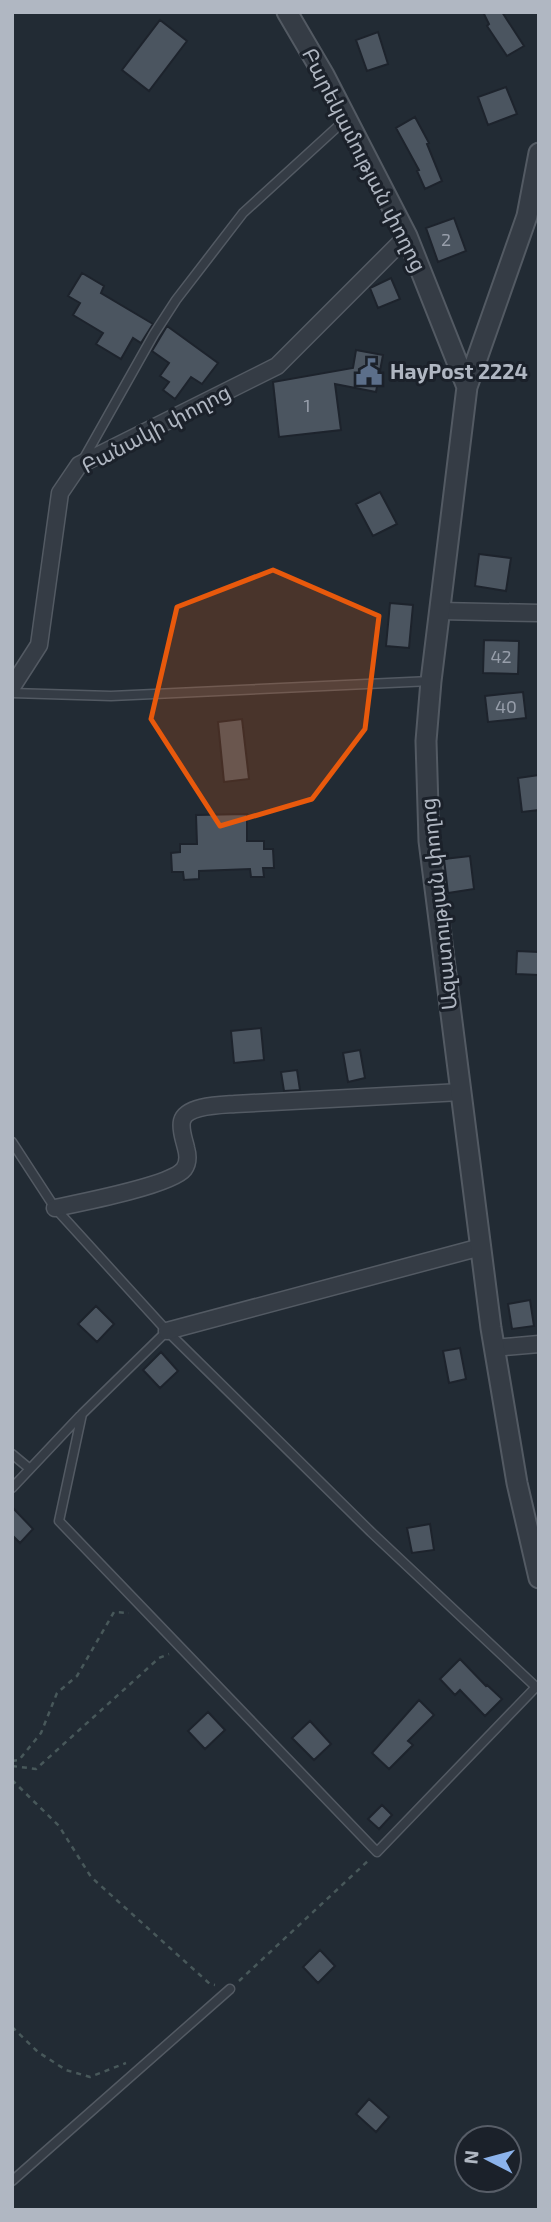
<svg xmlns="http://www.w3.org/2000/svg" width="551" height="2222" font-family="'Exo 2','Noto Sans Armenian',sans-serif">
<rect width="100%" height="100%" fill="#222b34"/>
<path fill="#4b5560" stroke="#1d232c" stroke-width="2" d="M483,12H502L524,46L507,56L487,26L489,24Z
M160,20L187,41L149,91L122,70Z
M378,32L388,64L367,71L356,40Z
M506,87L517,114L488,125L478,97Z
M415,117L429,143L427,144L442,181L425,189L417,171L419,170L396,128Z
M454,218L466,251L438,262L426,228Z
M82,273L104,286L101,293L153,324L141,343L133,338L121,359L96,344L103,333L73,315L80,303L68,296Z
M391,278L400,299L378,308L370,288Z
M167,326L218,363L202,384L191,377L175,399L163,390L169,382L160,376L169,363L152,351Z
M356,350L383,355L376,392L335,384L341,430L279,437L273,382L353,368Z
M380,492L397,524L373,536L356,504Z
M479,554L511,558L506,591L475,586Z
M390,603L413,605L409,648L386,646Z
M484,640L519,641L518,674L483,673Z
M523,692L526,718L488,722L485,696Z
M242,719L249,779L224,782L218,722Z
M539,775V810L522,812L518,778Z
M247,814V841H264V849H273L274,868H263L264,877H251L250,869L199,871V879L184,880L183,872H172L171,853L180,852V844H197L196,815Z
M470,856L474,889L448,893L444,859Z
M517,951L539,952V975L516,974Z
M261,1028L264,1060L234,1063L231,1031Z
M360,1050L365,1078L348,1082L343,1053Z
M297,1070L300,1090L284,1091L281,1072Z
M530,1300L534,1326L512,1329L508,1304Z
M96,1306L114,1324L97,1342L78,1324Z
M460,1348L466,1379L449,1383L443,1351Z
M161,1352L178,1371L160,1388L143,1370Z
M12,1507L33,1529L20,1543L12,1535Z
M430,1524L434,1550L412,1553L407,1528Z
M460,1659L486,1686L487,1685L502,1699L485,1716L460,1690L455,1695L440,1679Z
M419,1700L434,1715L408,1741L413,1745L389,1769L372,1753Z
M208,1712L225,1730L205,1749L188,1731Z
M310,1721L331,1744L314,1760L292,1738Z
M382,1805L392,1815L379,1829L368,1819Z
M320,1950L335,1966L318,1983L303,1967Z
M369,2099L389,2117L376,2132L356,2114Z"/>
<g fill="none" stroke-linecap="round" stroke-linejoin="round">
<defs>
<path id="service" d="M83,460L154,334L176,300L243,213L346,119
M12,693L111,696L431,681
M12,1142L55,1208L167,1331L371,1532L536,1687L539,1686
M167,1331L82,1414L59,1521L377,1852L536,1687
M12,1454L30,1469
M12,1488L80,1416
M12,2181L230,1989"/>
<path id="minor" d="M440,611L539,613
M12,687L39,645L60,493L79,465L277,366L407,236
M55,1208C79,1203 172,1185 184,1169C189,1162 188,1155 186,1148C184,1139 180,1130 182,1121C186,1105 222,1105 235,1104L461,1092
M167,1331L481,1247
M494,1348L539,1344"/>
<path id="tertiary" d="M287,12L324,75L407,236L467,387
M539,153L527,216L467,387L431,681L426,741L429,841L491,1328L517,1483L539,1578"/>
</defs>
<use href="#service" stroke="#535a63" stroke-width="11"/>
<use href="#minor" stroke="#535a63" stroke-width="19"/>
<use href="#tertiary" stroke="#535a63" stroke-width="23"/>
<path stroke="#48585a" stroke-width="2.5" stroke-dasharray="5 5" stroke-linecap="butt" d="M12,1761L19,1760L41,1733L57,1693L77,1676L114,1612L129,1613
M12,1766L36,1769L159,1658L169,1654
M12,1780L59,1826L91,1877L210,1984L215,1985
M239,1981L370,1859
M12,2027L38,2052L66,2070L90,2077L126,2063"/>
<use href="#service" stroke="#353c45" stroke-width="8"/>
<use href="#minor" stroke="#353c45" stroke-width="16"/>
<use href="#tertiary" stroke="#353c45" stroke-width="19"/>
</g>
<path fill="#e8590c" fill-opacity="0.2" stroke="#e8590c" stroke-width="5" stroke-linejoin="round" d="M273,570L379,616L365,729L312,799L220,826L151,719L177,607Z"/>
<defs>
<symbol id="civic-bare" viewBox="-9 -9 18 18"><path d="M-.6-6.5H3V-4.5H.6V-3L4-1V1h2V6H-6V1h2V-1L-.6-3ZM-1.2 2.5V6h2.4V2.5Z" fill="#5c6f8a" stroke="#1b212a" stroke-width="2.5" paint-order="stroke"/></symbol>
</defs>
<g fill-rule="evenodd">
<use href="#civic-bare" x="350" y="353" width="38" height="38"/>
</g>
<g text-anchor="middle" stroke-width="6" stroke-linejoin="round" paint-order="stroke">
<g font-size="18" fill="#979eaa">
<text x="446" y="246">2</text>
<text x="307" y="412">1</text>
<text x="501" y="663">42</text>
<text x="506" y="713">40</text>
</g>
<g font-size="21" fill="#b0b7c2" stroke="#1b212a">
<text transform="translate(364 160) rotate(63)" y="7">Բարեկամության փողոց</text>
<text transform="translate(156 429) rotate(-28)" y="7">Բանակի փողոց</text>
<text transform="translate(439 904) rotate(-96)" y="7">Ազատության փողոց</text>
</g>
<g font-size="21" font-weight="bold" fill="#b0b7c2" stroke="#1b212a" text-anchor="start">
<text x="390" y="379">HayPost 2224</text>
</g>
</g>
<rect width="551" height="2222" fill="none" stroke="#b0b7c2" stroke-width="28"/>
<g transform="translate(488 2159) rotate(276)"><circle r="33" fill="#1b212a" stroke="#575d67" stroke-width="2"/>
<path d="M0-5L12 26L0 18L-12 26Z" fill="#8cb3eb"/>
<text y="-10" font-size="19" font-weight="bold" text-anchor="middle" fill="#b0b7c2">N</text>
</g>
</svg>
